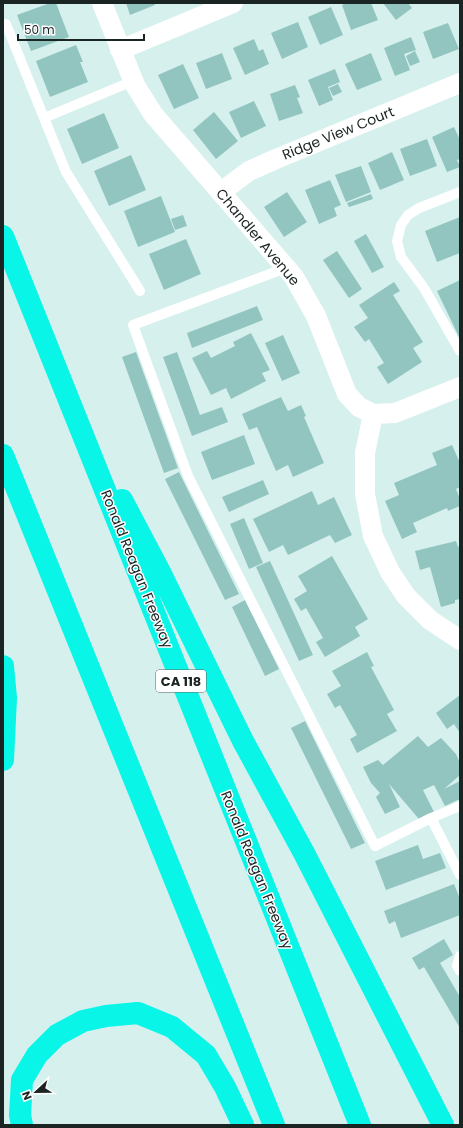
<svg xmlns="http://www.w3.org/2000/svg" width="463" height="1128" font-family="Poppins,sans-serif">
<rect width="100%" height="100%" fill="#d5f0ed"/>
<path fill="#93c5c0" d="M50,3H56L69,37L31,51L17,15Z
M126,3H154L155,5L130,15Z
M346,3H371L378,20L351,30L342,5Z
M383,3H408L412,8L396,20Z
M331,7L343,35L320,45L308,17Z
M298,22L308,47L282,59L271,33Z
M448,23L459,49L433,59L423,32Z
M411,37L416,50L404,54L410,70L395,76L384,48Z
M254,39L259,51L263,49L269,64L245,75L233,48Z
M76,45L83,62H80L88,82L50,97L36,61Z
M415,51L420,62L410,66L406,56Z
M222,53L232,79L206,89L196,63Z
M371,53L382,80L357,90L345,64Z
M183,64L199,98L174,109L158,75Z
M335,69L340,82L328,87L333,100L319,106L308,80Z
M338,84L342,92L333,96L329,88Z
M295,85L300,97L297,98L303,113L279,121L270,94Z
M254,101L266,126L241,138L229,112Z
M214,112L238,141L216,159L193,130Z
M104,113L119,148L82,164L67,129Z
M454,127L460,140V159L457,160L460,167L447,172L432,137Z
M427,139L437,166L410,176L400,149Z
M392,152L404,180L380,190L368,163Z
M131,155L146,190L109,206L94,171Z
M361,166L371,192L346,202L335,175Z
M330,180L341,205L334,208L337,216L319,224L305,190Z
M287,192L307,222L284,237L264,207Z
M371,194L373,199L349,207L347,203Z
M161,196L175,232L138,247L124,211Z
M183,215L187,226L175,230L171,219Z
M460,217V253L437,262L425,231Z
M366,234L384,267L372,273L354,241Z
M186,239L201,274L164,290L149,254Z
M337,251L362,289L349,298L323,260Z
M460,280V339L437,291Z
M394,282L400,291L393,295L423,342L413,348L422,362L388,384L377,367L384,363L369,339L365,342L354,327L368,318L359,305Z
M257,306L263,320L192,348L187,333Z
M251,333L270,370L262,373L266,381L231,399L226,388L211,395L192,358L207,351L211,358L235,346L233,342Z
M283,335L300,373L282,381L265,343Z
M136,352L178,468L164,473L122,357Z
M177,352L200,415L222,407L228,422L192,436L163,357Z
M281,397L288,411L301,405L306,416L304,417L324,463L293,477L288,465L276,471L257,427L249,430L242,414Z
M244,435L255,464L212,480L201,452Z
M452,445L460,463V487L456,489L460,499V506L448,511L447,508L413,523L417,532L402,539L385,501L399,495L394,483L437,465L432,453Z
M179,472L239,594L225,600L165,479Z
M263,480L269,494L229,512L222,497Z
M312,491L318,505L334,497L352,535L335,543L330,535L288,555L283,545L269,552L253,519Z
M244,518L263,563L249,569L230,524Z
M456,541L458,547L460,546V599L455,600V603L441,607L430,567L420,570L415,551Z
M332,556L368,619L355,627L360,636L325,657L316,642L323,638L306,608L301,611L294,599L307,591L298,576Z
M270,561L313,655L299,661L256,567Z
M245,600L279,669L265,676L232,607Z
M367,652L374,666L371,667L394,710L387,714L397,731L357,753L350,739L357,735L340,705L335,708L327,694L341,686L332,671Z
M460,695V733L454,724L447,729L436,713Z
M305,721L365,843L351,849L291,728Z
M418,736L428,747L441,738L456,754L460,763V775L444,789L460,781V799L445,806L434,785L423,790L434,812L419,819L389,784L400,807L385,814L376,797L380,793L371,783L363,767L378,760L383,765Z
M418,845L423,859L440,853L446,868L386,890L375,861Z
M454,884L460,899V915L401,938L395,921L389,924L384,911Z
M444,939L453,955L440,963L460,997V1028L424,967L419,970L412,958Z"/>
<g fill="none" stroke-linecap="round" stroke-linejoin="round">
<path stroke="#fff" stroke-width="10" d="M6,24L44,118
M133,81L44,118L66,172L140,291
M460,192L419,208L408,215L401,225L397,241L401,257L424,288L460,351
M286,268L133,325L188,476L375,846L431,818L460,806
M431,818L460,875
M460,956L457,966L460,971"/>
<path stroke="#fff" stroke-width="20" d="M102,3L135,85L153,114L294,277L316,316L347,394L359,407L373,414L395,413L460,387
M120,50L233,3
M221,192L249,171L276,159L460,83
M373,414L365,453V494L373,536L390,572L406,596L430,620L460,640"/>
<path stroke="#08f5e8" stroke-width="22" d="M3,236L360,1125
M3,455L274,1125
M122,500L161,574L243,741L304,853L443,1125
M3,666L6,698L3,760
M22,1125L20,1115L22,1080L37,1055L57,1035L83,1021L106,1016L138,1013L172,1027L206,1055L225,1087L243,1125"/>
</g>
<g text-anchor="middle" stroke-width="3" stroke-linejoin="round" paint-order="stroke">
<rect fill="#fff" stroke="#5f6665" stroke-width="1" x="156" y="670" width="50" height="22" rx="3"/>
<g font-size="13" font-weight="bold" fill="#1a2423">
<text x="181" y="686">CA 118</text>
</g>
<g font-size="14" fill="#1a2423" stroke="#fff">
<text transform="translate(338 133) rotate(-22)" y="5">Ridge View Court</text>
<text transform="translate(258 237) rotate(50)" y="5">Chandler Avenue</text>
<text transform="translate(137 569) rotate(68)" y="5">Ronald Reagan Freeway</text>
<text transform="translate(257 870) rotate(68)" y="5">Ronald Reagan Freeway</text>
</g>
</g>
<rect width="463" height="1128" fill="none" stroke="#1a2423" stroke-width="8"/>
<g transform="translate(36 1092) rotate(248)" stroke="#ffffff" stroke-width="3" paint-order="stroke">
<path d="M0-3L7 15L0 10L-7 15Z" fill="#1a2423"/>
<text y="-6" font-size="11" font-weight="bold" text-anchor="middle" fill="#1a2423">N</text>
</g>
<path d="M18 34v6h126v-6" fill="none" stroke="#1a2423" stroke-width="2"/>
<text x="24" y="34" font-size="12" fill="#1a2423" stroke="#ffffff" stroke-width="3" paint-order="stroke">50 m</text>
</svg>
